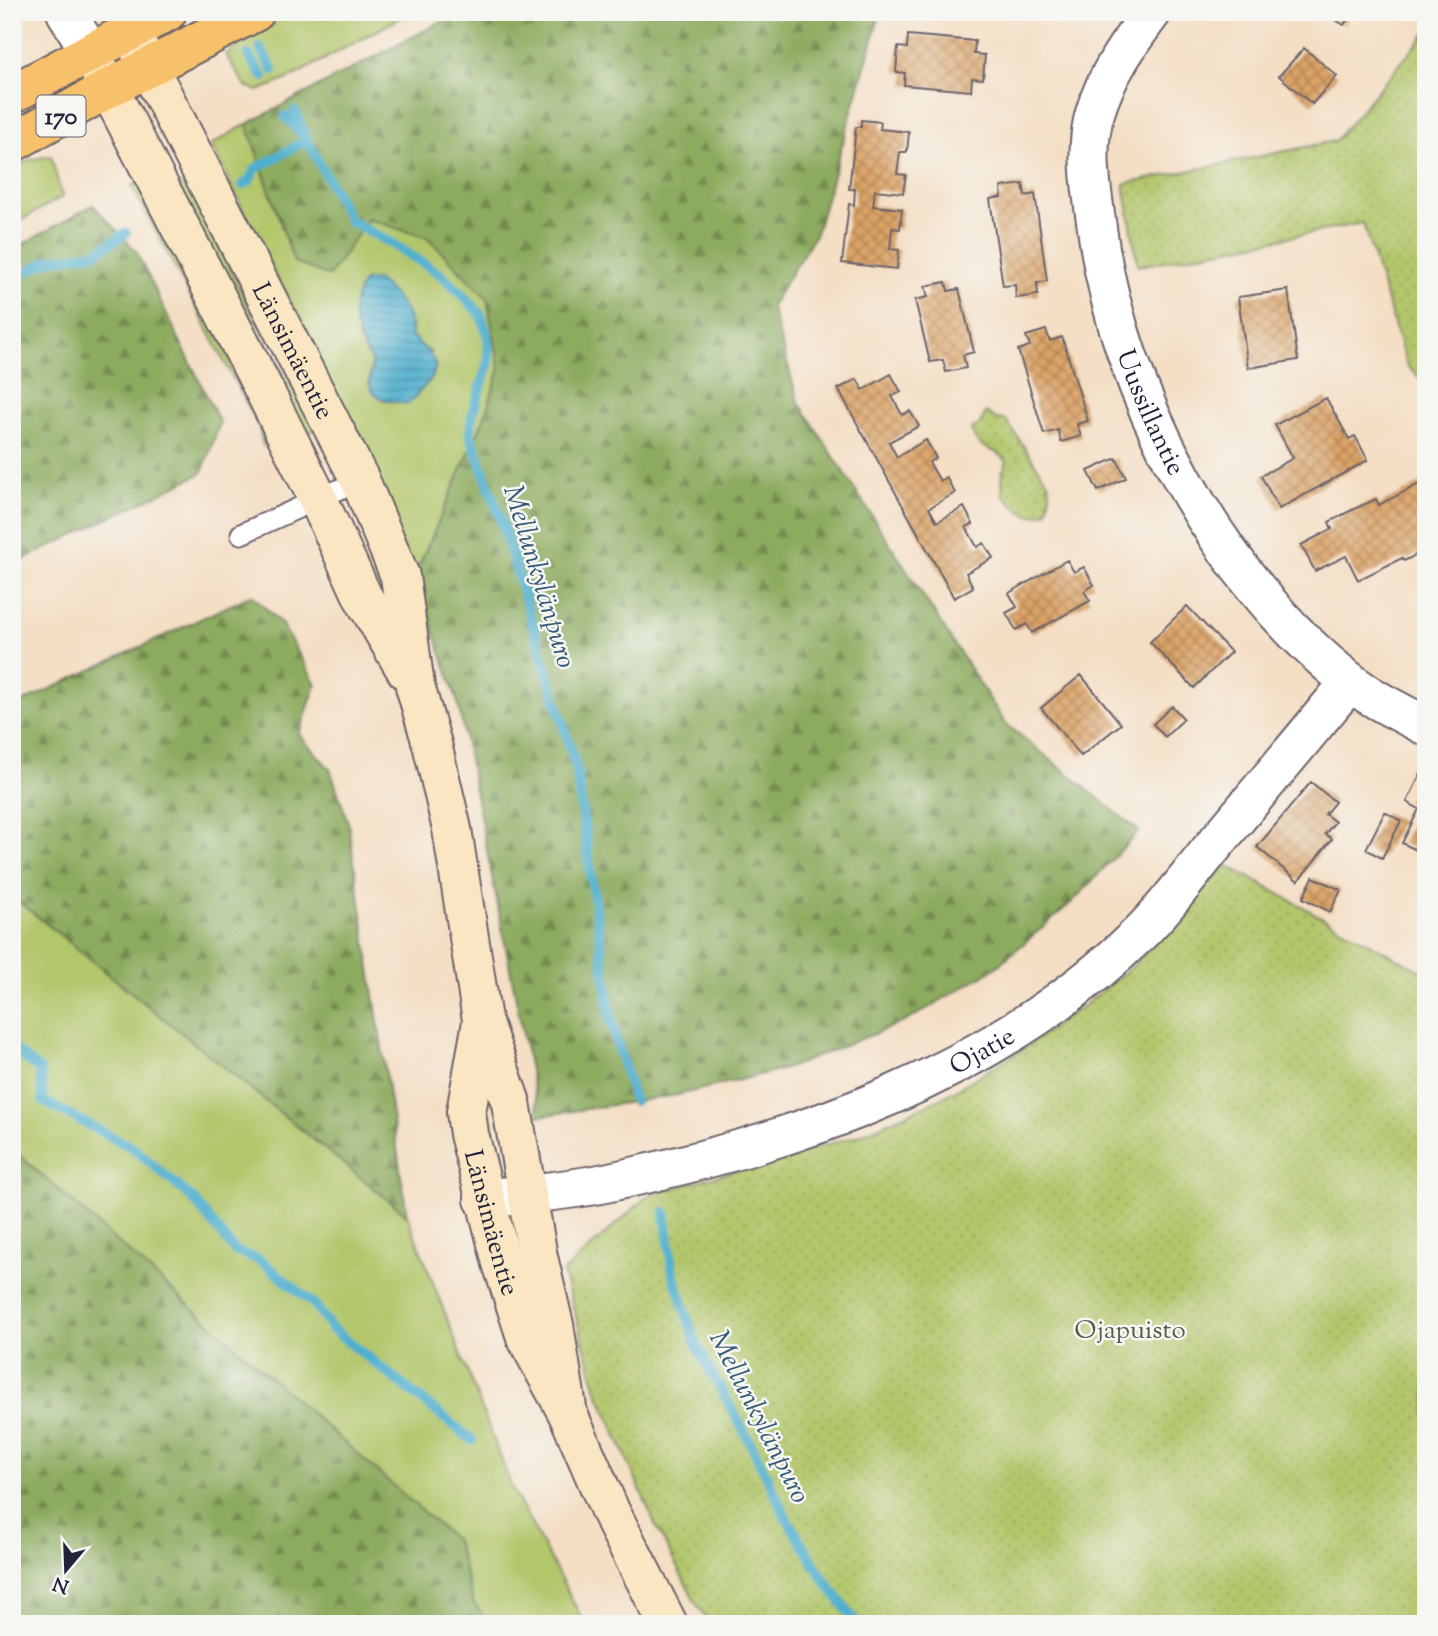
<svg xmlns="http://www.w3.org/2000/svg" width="1438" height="1636" font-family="'Sorts Mill Goudy',serif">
<defs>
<pattern id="forest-firs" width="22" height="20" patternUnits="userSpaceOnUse" patternTransform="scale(1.75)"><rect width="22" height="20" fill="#8dab5e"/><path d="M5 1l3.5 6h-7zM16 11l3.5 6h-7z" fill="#738b4f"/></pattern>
<pattern id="park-dots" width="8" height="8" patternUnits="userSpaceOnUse" patternTransform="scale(1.75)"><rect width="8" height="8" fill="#b2c66a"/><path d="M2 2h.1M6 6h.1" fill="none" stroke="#99aa5d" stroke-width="1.8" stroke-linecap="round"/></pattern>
<pattern id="water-rules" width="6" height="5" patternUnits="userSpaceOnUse" patternTransform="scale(1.75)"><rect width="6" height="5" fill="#4fafce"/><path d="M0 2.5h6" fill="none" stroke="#418ea8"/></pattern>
<pattern id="building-cross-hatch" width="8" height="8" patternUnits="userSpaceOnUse" patternTransform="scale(1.75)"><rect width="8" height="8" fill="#dca366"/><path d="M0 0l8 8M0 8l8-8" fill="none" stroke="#b28455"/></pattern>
</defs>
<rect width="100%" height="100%" fill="#f6f6f2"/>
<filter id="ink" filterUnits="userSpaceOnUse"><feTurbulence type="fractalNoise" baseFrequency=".0143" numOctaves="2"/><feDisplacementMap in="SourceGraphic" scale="14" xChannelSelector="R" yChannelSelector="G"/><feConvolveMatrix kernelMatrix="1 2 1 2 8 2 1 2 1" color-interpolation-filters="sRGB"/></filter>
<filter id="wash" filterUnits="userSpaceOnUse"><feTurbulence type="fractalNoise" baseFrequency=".00686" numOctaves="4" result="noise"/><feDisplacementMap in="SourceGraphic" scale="28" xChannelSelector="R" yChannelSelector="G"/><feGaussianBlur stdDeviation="1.57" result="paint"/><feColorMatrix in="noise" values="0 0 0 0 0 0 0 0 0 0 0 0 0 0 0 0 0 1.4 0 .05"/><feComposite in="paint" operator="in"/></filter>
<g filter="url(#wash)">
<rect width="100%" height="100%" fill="#f4dec4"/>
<path fill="#b2c66a" stroke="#6a7452" stroke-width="2" fill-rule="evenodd" d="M286,12H411L288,79L258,91L245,86L226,55L258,30Z
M247,124L294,262L329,275L368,219L428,238L487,298L500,369L483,421L415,575L314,352L211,145ZM412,324L411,335L420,345L431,352L369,383L372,362L358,339Z
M51,156L62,197L12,225V169L29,160Z
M141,179L272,444L263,446L259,427L132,186Z
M188,181L260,330L317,429L301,436L178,186Z
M12,896L407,1215L513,1490L585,1624H490L474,1604L456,1541L12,1149Z"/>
<path fill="url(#forest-firs)" stroke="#58664c" stroke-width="2" d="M460,12H881L816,233L771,306L798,401L1005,723L1139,831L1072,902L995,968L906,1021L788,1068L678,1095L539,1116L458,703L415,575L483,421L500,369L487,298L428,238L368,219L329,276L294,262L247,124Z
M93,205L136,251L220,423L202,473L12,565V250Z
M252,595L281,623L316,684L299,735L330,769L348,822L407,1215L12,896V707Z
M12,1149L456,1541L474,1604L490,1624H12Z"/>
<path fill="url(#park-dots)" stroke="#6a7452" stroke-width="2" d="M1426,33V384L1407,366L1363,223L1138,266L1124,184L1335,141Z
M986,412L996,419L1006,420L1049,484L1050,494L1047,511C1024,522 1022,510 1003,496L1002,473L1007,462C996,445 978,454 971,429L980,424Z
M1226,865L1426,974V1624H710L695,1602L655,1524L597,1390L563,1272L649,1195L860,1135L940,1099L1019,1052L1083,1006L1134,965Z"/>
<path fill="url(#water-rules)" stroke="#386884" stroke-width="2" d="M377,280C395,294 412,311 411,335C421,347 431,351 436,366L431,379L409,404C396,402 372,401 370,385C369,379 372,369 372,362C356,333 344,313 364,281Z"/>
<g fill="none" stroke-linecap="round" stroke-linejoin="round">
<path stroke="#4fafce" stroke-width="10" d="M260,48L273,70
M248,55L263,77
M295,111L307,140L350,221L391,243L440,274L459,291L481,315L488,338L489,362L472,415L470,434L501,520L576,767L612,1025L634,1101
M243,185L249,181L255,169L307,140L285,116
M12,281L15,277L50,260L95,253L126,233
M12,1048L40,1070L43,1101L133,1148L192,1198L235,1251L260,1260L315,1305L331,1328L472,1440
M665,1212L673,1274L697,1346L751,1444L787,1519L821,1575L857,1624"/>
</g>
<g id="blocks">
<path fill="url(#building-cross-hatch)" d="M1322,12H1352L1344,25Z
M908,35L975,41L974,54L985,55L983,79L972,78L971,91L904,85L905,73L896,72L897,59L898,47L907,48Z
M1304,48L1337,76L1312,104L1279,76Z
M861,120L881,122L880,129L909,132L907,152H900L897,174L906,175L903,193L875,190L873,206L902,209L900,229L892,228L890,249L899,250L897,269L842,263L849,204L854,205L855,189H849L856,127H861Z
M1023,184L1025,196L1035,194L1047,281L1037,283L1038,295L1016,298L1015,285L1003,286L990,199L1002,197L1001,187Z
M946,282L948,291L959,289L974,352L963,355L966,368L946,372L943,360L930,362L915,300L928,297L925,286Z
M1288,290L1298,360L1248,368L1238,297Z
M1046,330L1050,341L1062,337L1088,421L1077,424L1081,436L1061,442L1058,430L1044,434L1018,350L1030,346L1026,336Z
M891,374L901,392L892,396L902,415L910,411L919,426L889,442L897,457L926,440L936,458L929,462L940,481L946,477L955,493L929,508L937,522L964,507L973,524L966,527L977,547L984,543L993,558L966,573L973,587L954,598L838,389L857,379L863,390Z
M1326,398L1349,439L1355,436L1368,460L1279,509L1261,476L1293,458L1275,425Z
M1116,458L1126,478L1098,491L1088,471Z
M1423,482L1426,488V550L1404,561L1402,558L1358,580L1346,556L1315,571L1301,545L1332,529L1329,522L1352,510L1376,499L1379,505Z
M1067,560L1074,572L1084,567L1094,585L1084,591L1090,601L1032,633L1027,624L1016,630L1006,613L1017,607L1009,593Z
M1187,606L1231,652L1194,688L1150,642Z
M1081,675L1121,724L1081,756L1041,708Z
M1172,706L1184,719L1165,737L1153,724Z
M1426,763V855L1402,843L1419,809L1407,802Z
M1311,782L1335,802L1325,814L1335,822L1325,834L1332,839L1298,881L1257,847Z
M1385,812L1401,821L1382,858L1366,849Z
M1313,877L1341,890L1330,912L1303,898Z"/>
</g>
</g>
<g filter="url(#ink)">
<use href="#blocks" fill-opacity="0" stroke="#6c646b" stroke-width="2"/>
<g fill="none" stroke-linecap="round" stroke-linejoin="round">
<defs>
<path id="service" d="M241,534L360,480"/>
<g id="minor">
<path d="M66,12L90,52"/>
<path id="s1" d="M1152,12C1129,43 1106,75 1095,113C1084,149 1092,192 1097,228C1118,393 1218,578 1348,680C1371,699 1400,712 1426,726"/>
</g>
<g id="tertiary">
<path id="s2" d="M484,1199C524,1194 565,1191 605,1183C798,1142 995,1074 1139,934C1166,908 1188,877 1211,849C1258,793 1304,738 1350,682"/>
</g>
<g id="secondary">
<path id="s3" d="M130,31L360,480L400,576L415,686L432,744L452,829L482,1020L511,1103L538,1257L554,1325L568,1414"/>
<path d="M90,52L261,384L318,499L363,597L406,670"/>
<path id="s4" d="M482,1022L466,1112L469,1134L502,1263L526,1337L568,1414L611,1513L668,1624"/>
</g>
<path id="primary" d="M12,94L167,12
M12,143L109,88L255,12"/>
</defs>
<use href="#service" stroke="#6c646b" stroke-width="23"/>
<use href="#minor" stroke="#6c646b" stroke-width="42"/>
<use href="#tertiary" stroke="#6c646b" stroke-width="42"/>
<use href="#secondary" stroke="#6c646b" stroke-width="42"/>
<use href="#primary" stroke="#6c646b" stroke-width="42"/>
<use href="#service" stroke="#fff" stroke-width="19"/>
<use href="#minor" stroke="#fff" stroke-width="38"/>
<use href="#tertiary" stroke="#fff" stroke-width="38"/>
<use href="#secondary" stroke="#fbe6c4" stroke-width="38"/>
<use href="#primary" stroke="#f6c16b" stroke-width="38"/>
</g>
</g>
<g text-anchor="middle" stroke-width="5" stroke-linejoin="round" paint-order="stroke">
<rect fill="#f6f6f2" stroke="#626272" stroke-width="2" x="36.5" y="95.5" width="49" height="41" rx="5"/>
<g font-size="24" font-weight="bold" fill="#22223b">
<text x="61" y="124">170</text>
</g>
<g font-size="26" fill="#22223b" stroke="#f6f6f2">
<text dy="9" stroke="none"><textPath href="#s3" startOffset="359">Länsimäentie</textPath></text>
<text dy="9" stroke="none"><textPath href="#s1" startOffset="425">Uussillantie</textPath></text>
<text dy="9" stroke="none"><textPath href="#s2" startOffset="523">Ojatie</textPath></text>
<text dy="9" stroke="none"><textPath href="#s4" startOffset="205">Länsimäentie</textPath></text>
</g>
<g font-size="26" fill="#545b4b" stroke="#f6f6f2">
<text x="1130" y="1338">Ojapuisto</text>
</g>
<g font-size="28" font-style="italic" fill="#345a76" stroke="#f6f6f2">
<text transform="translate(541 576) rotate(73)" y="10">Mellunkylänpuro</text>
<text transform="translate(761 1416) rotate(63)" y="10">Mellunkylänpuro</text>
</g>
</g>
<rect width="1438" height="1636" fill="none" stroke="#f6f6f2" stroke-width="42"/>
<g transform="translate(66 1570) rotate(199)" stroke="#f6f6f2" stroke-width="5" paint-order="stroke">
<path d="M0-5L12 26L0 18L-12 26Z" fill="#22223b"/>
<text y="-10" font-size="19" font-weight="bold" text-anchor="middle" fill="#22223b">N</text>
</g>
</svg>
